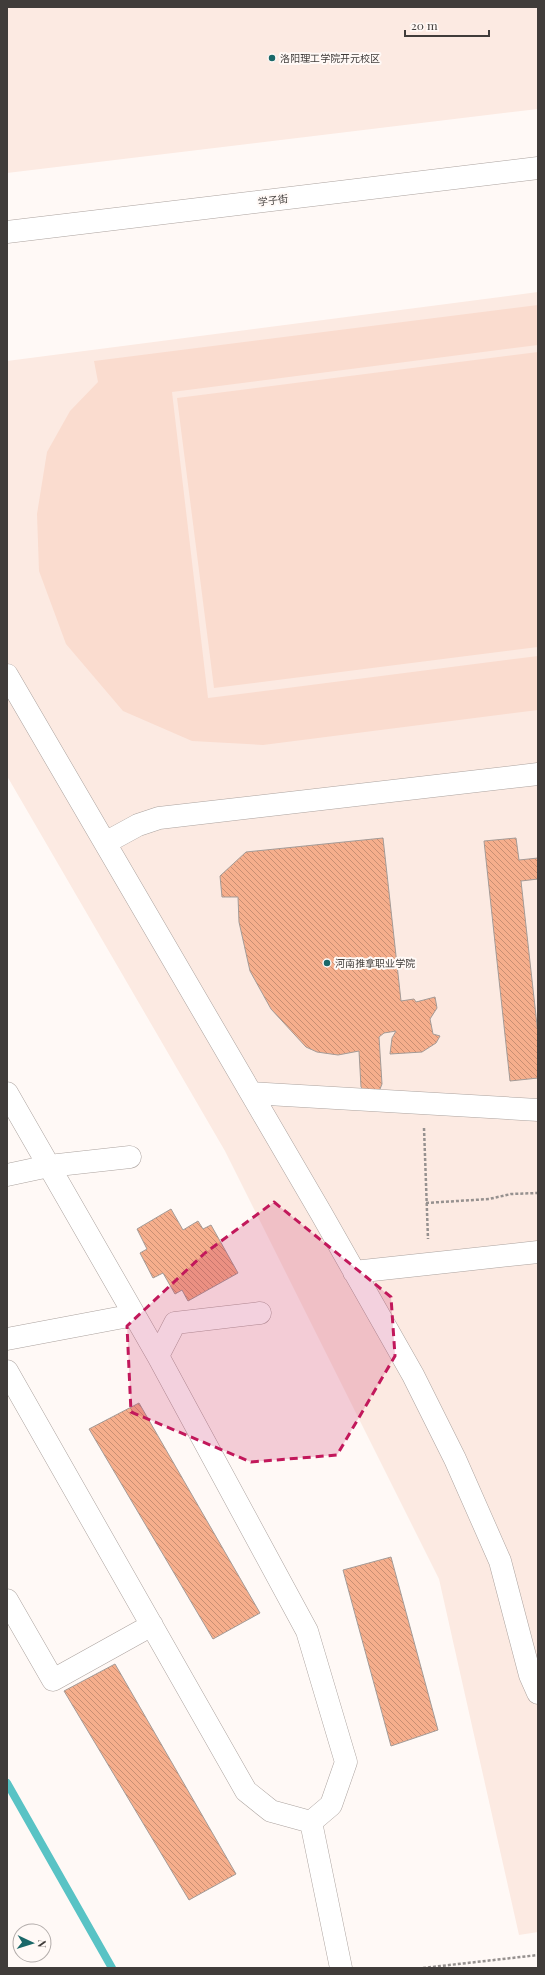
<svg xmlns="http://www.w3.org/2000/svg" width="545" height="1975" font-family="'Playfair Display','Noto Sans SC',serif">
<defs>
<pattern id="building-back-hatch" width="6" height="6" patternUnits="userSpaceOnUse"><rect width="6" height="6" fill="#f6ae8c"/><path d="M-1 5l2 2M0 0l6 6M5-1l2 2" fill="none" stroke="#c98f73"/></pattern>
</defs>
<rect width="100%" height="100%" fill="#fff9f6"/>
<path fill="#fceae2" d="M7,7H538V109L7,173Z
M538,292V1932L519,1935L439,1579L225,1151L7,776V361Z"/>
<path fill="#fadccf" d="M538,305V345L172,392L208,698L538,656V710L263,745L192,741L123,711L66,644L39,571L37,514L47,452L70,411L98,382L94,361Z
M538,352V647L214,688L177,398Z"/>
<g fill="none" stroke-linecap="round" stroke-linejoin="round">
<path stroke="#59c3c5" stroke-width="8" d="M7,1783L112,1968"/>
</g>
<path fill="url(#building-back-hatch)" stroke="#a49b97" d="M383,838L401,1001L414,999L416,1002L435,997L437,1008L430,1019L433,1034L440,1036L436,1043L422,1052L390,1054L392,1038L396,1031L384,1033L379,1037L382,1084L380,1089L374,1095L365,1092L361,1087L359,1051L338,1055L317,1052L306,1047L271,1009L250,971L239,922L238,897H222L220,876L246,852Z
M516,838L519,860L538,858V879L521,881L538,1034V1078L510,1081L484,841Z
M171,1209L183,1230L198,1221L203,1229L211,1225L238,1273L188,1301L182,1290L175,1294L163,1273L153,1278L140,1253L147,1249L137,1229Z
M139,1403L260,1613L213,1639L89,1429Z
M391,1557L438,1730L391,1746L343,1570Z
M115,1664L236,1874L189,1900L64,1691Z"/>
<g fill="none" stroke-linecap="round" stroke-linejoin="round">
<defs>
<path id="minor" d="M7,232L538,168
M7,675L321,1213L413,1375L455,1459L500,1561L530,1675L538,1693
M105,843L138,825L159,818L538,774
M7,1093L158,1356
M251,1093L538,1110
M7,1175L49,1166L130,1157
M354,1272L538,1252
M260,1313L175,1323L158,1356L307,1631L346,1762L331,1805L311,1822L341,1968
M7,1339L134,1315
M7,1371L246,1791L271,1811L311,1822
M7,1600L53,1680L152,1625"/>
</defs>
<use href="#minor" stroke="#aca39f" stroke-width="23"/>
<path stroke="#96918f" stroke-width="2.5" stroke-dasharray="3 2" stroke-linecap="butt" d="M424,1128L428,1239
M426,1203L489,1199L511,1194L538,1193
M423,1968L538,1955"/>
<use href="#minor" stroke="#fff" stroke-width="22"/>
</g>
<path fill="#c2185b" fill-opacity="0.2" stroke="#c2185b" stroke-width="3" stroke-dasharray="8 5" stroke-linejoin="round" d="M274,1202L391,1297L395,1356L337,1455L251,1462L131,1412L127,1326L205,1253Z"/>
<g fill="#1a6869" stroke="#fff9f6" stroke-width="1.5">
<circle cx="272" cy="58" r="4"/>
<circle cx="327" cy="963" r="4"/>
</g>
<g text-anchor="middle" stroke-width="4" stroke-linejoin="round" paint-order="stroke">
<g font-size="10" fill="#403c3a" stroke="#fff9f6" text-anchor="start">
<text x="280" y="62">洛阳理工学院开元校区</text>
<text x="335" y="967">河南推拿职业学院</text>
</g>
<g font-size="10" fill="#403c3a" stroke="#fff9f6">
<text transform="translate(273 200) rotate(-7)" y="4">学子街</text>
</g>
</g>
<rect width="545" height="1975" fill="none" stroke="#403c3a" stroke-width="16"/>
<g transform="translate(32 1943) rotate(94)"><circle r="19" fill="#fff9f6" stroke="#b3adab"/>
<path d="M0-3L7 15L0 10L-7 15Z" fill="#1a6869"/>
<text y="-6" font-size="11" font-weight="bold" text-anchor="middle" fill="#403c3a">N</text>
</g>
<path d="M405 30v6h84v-6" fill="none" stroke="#403c3a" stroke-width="2"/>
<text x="411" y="30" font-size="12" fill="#403c3a" stroke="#fff9f6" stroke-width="3" paint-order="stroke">20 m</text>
</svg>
